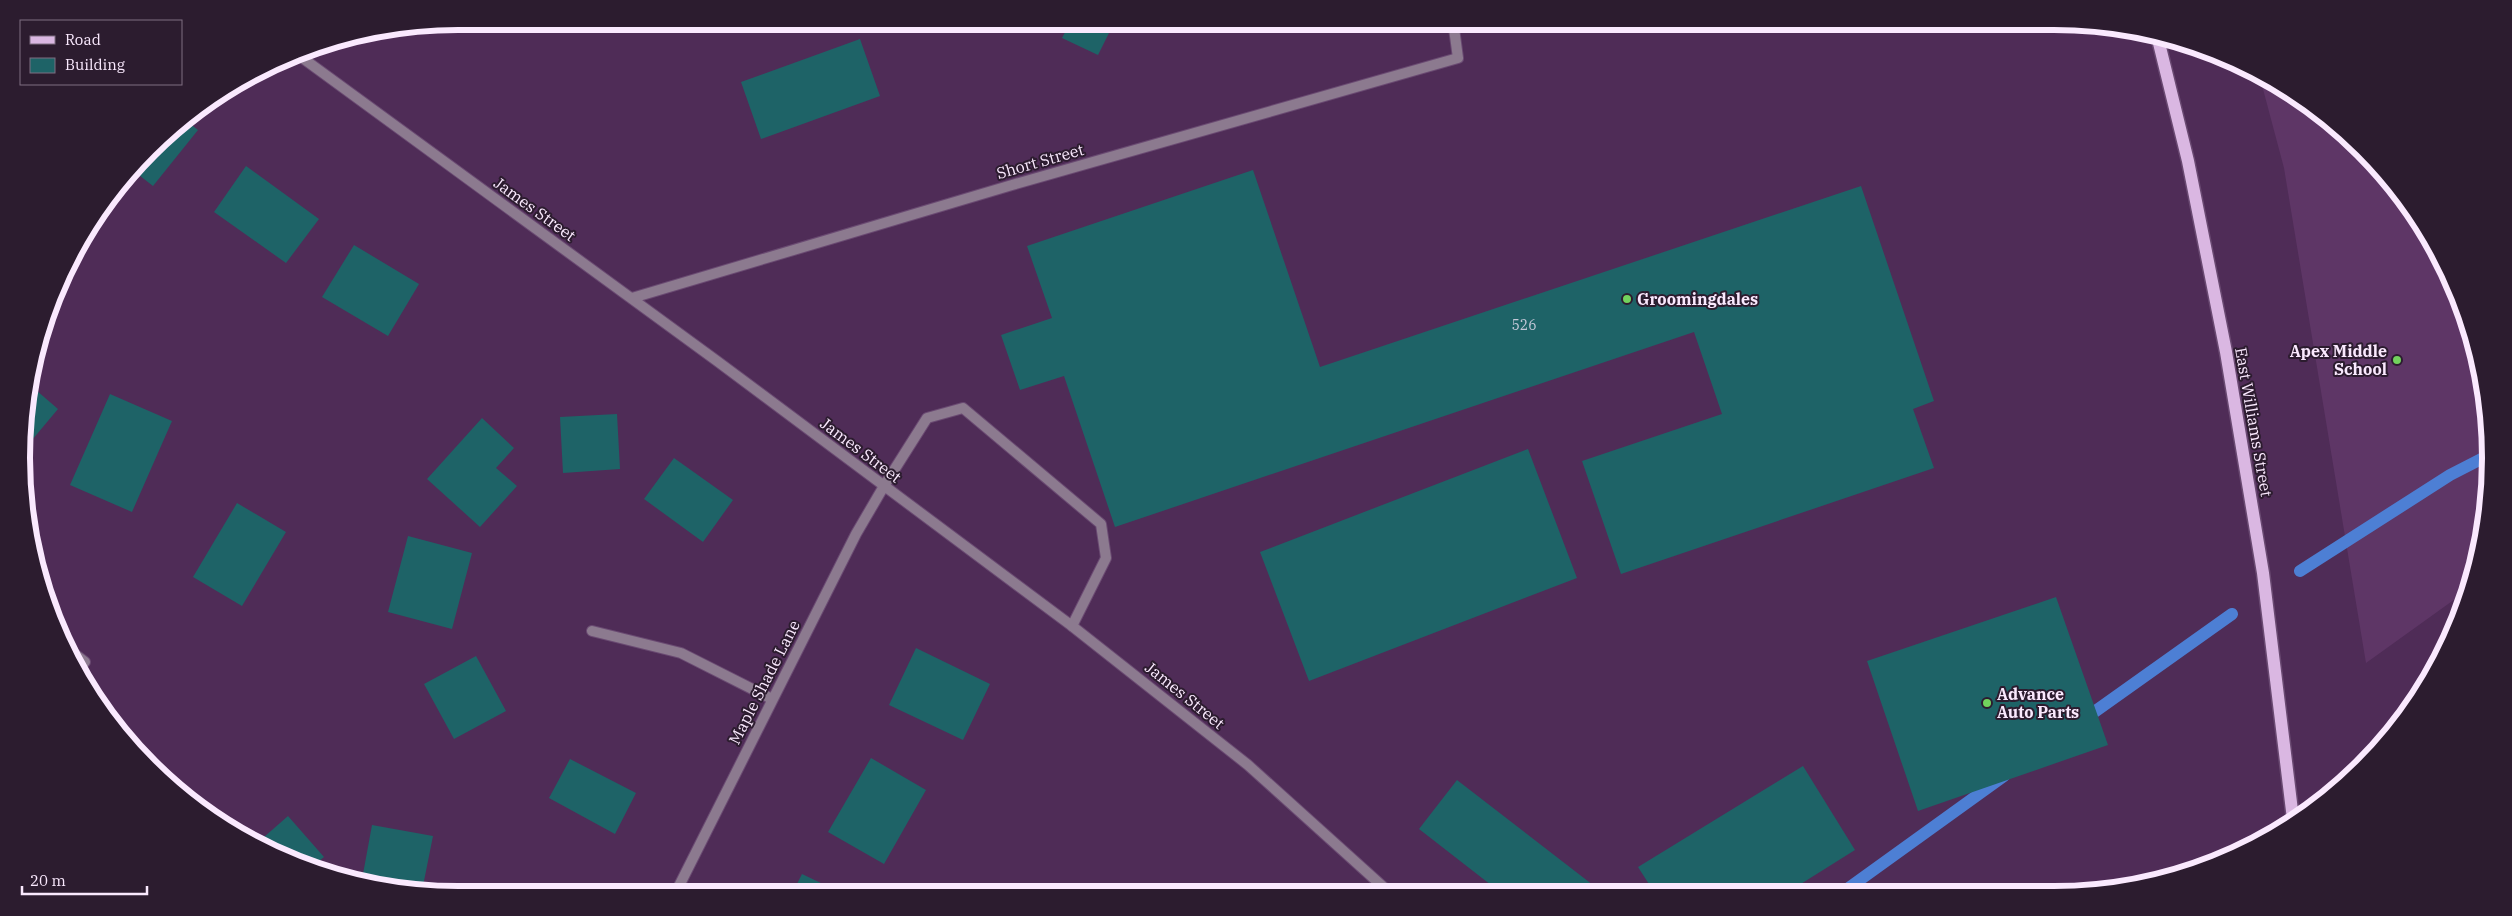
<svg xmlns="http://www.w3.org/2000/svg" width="2512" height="916" font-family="'IBM Plex Serif',serif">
<rect width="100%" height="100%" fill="#4f2c57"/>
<path fill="#5e3666" d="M2259,74L2320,112L2383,170L2432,240L2468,318L2487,401L2490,487L2476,571L2469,589L2366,663L2284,168Z"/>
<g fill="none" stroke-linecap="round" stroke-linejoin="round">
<path stroke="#4d7fd4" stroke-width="12" d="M2300,571L2450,475L2489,455
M2083,720L2232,614
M1843,892L2004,776"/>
</g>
<path fill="#1e6367" d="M1071,21H1091L1110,31L1098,55L1062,38Z
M860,39L880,96L761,139L741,82Z
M184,119L198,130L153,186L135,172L170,129Z
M246,166L319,219L286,263L214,212Z
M1253,170L1320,367L1861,186L1934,401L1913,409L1934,468L1621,574L1582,461L1722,414L1694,332L1115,527L1064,376L1020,390L1001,335L1052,318L1027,246Z
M354,245L419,284L388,336L322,297Z
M29,384L58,409L27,446L25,401Z
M110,394L172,421L132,512L70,485Z
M617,414L620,469L563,473L560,417Z
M482,418L514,448L496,468L517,486L480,527L427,479Z
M1528,449L1577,578L1309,681L1260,552Z
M674,458L733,500L703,542L644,499Z
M237,503L286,532L242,606L193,577Z
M408,536L472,553L452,629L388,612Z
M2056,597L2108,745L1918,811L1867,661Z
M916,648L990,684L963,740L889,705Z
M476,656L506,711L454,739L424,684Z
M871,758L926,790L884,864L828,832Z
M570,759L636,793L615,834L549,798Z
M1803,766L1855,850L1788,892H1654L1638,867Z
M1457,780L1602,892H1500L1419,829Z
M288,816L324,857L312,867L256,844Z
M372,825L433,836L423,886L363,874Z
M802,874L844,894H792Z
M498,884L510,895H488Z"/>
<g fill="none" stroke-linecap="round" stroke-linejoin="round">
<defs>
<path id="service" d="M884,486L927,418L963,408L1101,524L1106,558L1072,626"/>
<path id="minor" d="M297,54L717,361L1072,626L1248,765L1390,893
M632,298L1012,185L1458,58L1453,21
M592,631L681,653L772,699
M67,648L85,662
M675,894L856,534L884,486"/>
<path id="primary" d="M2157,35L2188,161L2226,352L2263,573L2293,819"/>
</defs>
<use href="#service" stroke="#6a4a72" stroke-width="12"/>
<use href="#minor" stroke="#6a4a72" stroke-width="12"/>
<use href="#primary" stroke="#6a4a72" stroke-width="15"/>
<use href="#service" stroke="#8c7a8f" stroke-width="10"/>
<use href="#minor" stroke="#8c7a8f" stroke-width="10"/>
<use href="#primary" stroke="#dab7e2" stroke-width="12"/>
</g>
<g fill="#72d25d" stroke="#2c1c2f" stroke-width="2">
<circle cx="1627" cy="299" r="5"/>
<circle cx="2397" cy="360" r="5"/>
<circle cx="1987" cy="703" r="5"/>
</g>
<g text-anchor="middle" stroke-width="4" stroke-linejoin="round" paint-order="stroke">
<g font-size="14" fill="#c3c8d8">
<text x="1524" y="330">526</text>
</g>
<g font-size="16" fill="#fae9fe" stroke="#2c1c2f">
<text transform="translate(1040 161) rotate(-16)" y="6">Short Street</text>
<text transform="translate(535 209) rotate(36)" y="6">James Street</text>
<text transform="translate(2254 422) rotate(80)" y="6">East Williams Street</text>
<text transform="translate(861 450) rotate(37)" y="6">James Street</text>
<text transform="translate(764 682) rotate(-63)" y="6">Maple Shade Lane</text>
<text transform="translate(1185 695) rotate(39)" y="6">James Street</text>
</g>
<g font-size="16" font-weight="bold" fill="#fae9fe" stroke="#2c1c2f" text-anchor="start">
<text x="1637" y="305">Groomingdales</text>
<text x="2387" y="357" text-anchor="end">Apex Middle<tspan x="2387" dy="18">School</tspan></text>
<text x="1997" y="700">Advance<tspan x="1997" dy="18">Auto Parts</tspan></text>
</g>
</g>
<path d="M0 0H2512V916H0ZM458 30H2054A428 428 0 0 1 2482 458V458A428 428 0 0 1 2054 886H458A428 428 0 0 1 30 458V458A428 428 0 0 1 458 30Z" fill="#2c1c2f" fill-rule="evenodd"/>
<path fill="none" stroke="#fae9fe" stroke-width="6" d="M458 30H2054A428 428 0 0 1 2482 458V458A428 428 0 0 1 2054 886H458A428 428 0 0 1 30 458V458A428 428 0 0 1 458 30Z"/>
<rect x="20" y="20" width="162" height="65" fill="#2c1c2f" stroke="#7e6e82"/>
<rect x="30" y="36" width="25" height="8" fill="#dab7e2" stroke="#7e6e82"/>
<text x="65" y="45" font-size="15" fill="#fae9fe">Road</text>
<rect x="30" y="58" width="25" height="15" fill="#1e6367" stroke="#7e6e82"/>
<text x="65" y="70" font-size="15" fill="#fae9fe">Building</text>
<path d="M22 886v8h125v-8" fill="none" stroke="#fae9fe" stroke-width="2.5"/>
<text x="30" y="886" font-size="15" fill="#fae9fe" stroke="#2c1c2f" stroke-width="4" paint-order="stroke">20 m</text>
</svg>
